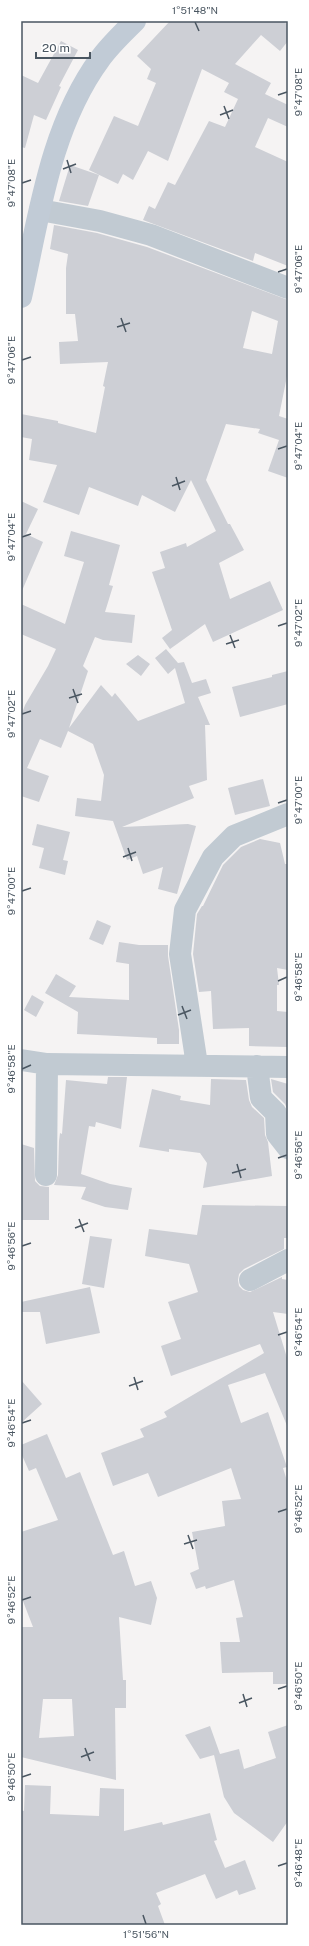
<svg xmlns="http://www.w3.org/2000/svg" width="309" height="1946" font-family="'Public Sans',sans-serif">
<rect width="100%" height="100%" fill="#f5f3f3"/>
<path fill="#cdcfd5" fill-rule="evenodd" d="M170,21H283L288,25V41L280,51L261,35L235,64L271,83L265,94L288,105V127L268,118L255,147L288,162V266L255,253L253,261L143,220L149,206L155,209L168,182L175,185L209,121L225,127L238,99L224,92L229,83L202,69L168,161L148,151L133,180L123,174L118,184L89,170L114,116L138,126L156,83L147,79L151,69L137,56Z
M61,41L78,50L59,86L61,87L46,120L34,115L25,148L21,147V75L38,83Z
M70,165L99,175L88,206L59,201Z
M54,225L97,233L147,247L288,300V371L279,416L288,419V478L268,471L279,440L258,433L260,429L226,424L206,480L228,524H230L244,550L219,563L230,599L270,581L283,610L213,642L205,624L170,649L162,638L172,630L152,572L165,568L160,552L186,543L187,547L216,531L191,480L175,512L142,495L138,506L89,487L79,515L43,502L57,465L29,460L32,439L21,437V414L58,421V423L96,433L105,387L103,386L108,362L60,364L59,342L78,341L75,314H66V268L68,254L50,249ZM252,311L278,321L272,354L243,348Z
M21,501L38,509L26,534L43,542L21,593Z
M71,531L120,545L109,585L113,586L105,612L135,615L132,643L103,640L95,637L83,666L88,671L69,728L101,685L112,697L115,693L138,721L185,703L175,668L168,674L155,658L166,649L178,663L184,662L192,683L206,679L211,693L198,697L210,725H205L207,780L189,786L194,798L122,827L188,824L196,826L177,894L158,889L163,867L143,874L137,856L127,860L113,821L75,816L77,798L101,801L104,775L93,744L68,731L61,748L40,739L27,768L49,776L39,802L21,796V716L25,705L48,666L56,649L21,634V604L65,624L84,562L64,556Z
M138,655L150,664L141,676L126,664Z
M288,671V704L240,717L232,687L272,677V675Z
M263,779L270,806L235,815L228,788Z
M37,824L70,832L63,860L68,861L65,875L39,868L44,848L32,845Z
M260,839L280,843L285,864H288V970L277,968L279,985H277V1011L288,1012V1047L249,1046V1028L213,1029L211,991L199,992L193,954L197,914L202,906H203L223,865L241,847Z
M97,920L111,926L103,945L89,939Z
M119,942L139,945H168V956L179,1030V1044H157V1038L77,1034L78,1012L45,993L56,974L76,986L69,997L129,1000V964L116,962Z
M32,995L44,1002L36,1017L24,1010Z
M108,1077H127L121,1129L96,1122L95,1127L89,1126L81,1174L110,1184L132,1188L128,1210L105,1207L81,1199L86,1187L54,1185L58,1175L59,1141L60,1133L62,1134L66,1080L107,1084Z
M211,1079L246,1080L249,1100L252,1107L264,1118L265,1135L268,1142L272,1176L203,1188L207,1163L200,1153L169,1149V1152L139,1147L152,1089L181,1096L180,1100L210,1105Z
M271,1079L288,1084V1111L285,1104L273,1092Z
M21,1144L34,1148L35,1181L40,1186L49,1187V1220H21Z
M202,1205L288,1206V1238H284V1249L244,1269L239,1274L238,1280L239,1286L243,1290L250,1292L282,1277V1279L288,1280V1314L273,1312L288,1361V1428L265,1373L228,1385L241,1423L268,1412L287,1467L283,1468L288,1484V1684H273V1672L222,1673L220,1642H240L236,1618L243,1617L234,1580L206,1589L205,1586L196,1589L190,1573L199,1569L192,1532L225,1526L222,1501L241,1499L231,1468L158,1497L148,1473L113,1486L101,1453L144,1437L140,1429L167,1417L164,1412L264,1353L260,1344L171,1376L161,1346L181,1339L168,1302L198,1292L189,1264L145,1256L149,1229L197,1235Z
M90,1236L112,1239L104,1288L82,1284Z
M90,1287L100,1333L46,1344L40,1312H21V1302Z
M21,1380L42,1404L21,1423Z
M47,1434L66,1478L80,1472L113,1555L124,1551L135,1586L151,1581L157,1598L151,1625L119,1617L123,1680H126V1708H115L116,1780L21,1757V1627H33L21,1596V1532L58,1520L36,1468L29,1471L21,1453V1445ZM43,1699H72L74,1736L39,1738Z
M288,1725V1821L273,1842L234,1813L224,1797L214,1755L200,1759L185,1735L210,1726L220,1754L239,1749L244,1769L276,1758L268,1732Z
M25,1785L51,1786L50,1814L99,1816L100,1788L124,1789V1831L162,1822L163,1825L210,1813L217,1840L214,1841L225,1868L245,1860L256,1889L239,1895L237,1890L216,1899L205,1874L156,1893L161,1904L158,1906L165,1925H21V1810L24,1811Z"/>
<g fill="none" stroke-linecap="round" stroke-linejoin="round">
<path stroke="#c1cad2" stroke-width="22" d="M40,210L100,221L151,235L288,288
M21,1060L47,1064L288,1067
M197,1065L180,954L185,910L213,857L234,836L288,814
M257,1066L261,1098L276,1113L277,1134L288,1148
M46,1175L47,1064
M250,1280L288,1260"/>
<path stroke="#c1cbd6" stroke-width="22" d="M21,297C39,217 50,127 100,59C110,45 123,33 135,21"/>
</g>
<path fill="none" stroke="#4a5661" stroke-width="1.5" d="M195,22L199,31M278,95L287,92M224,106L229,119M220,115L233,110M67,160L71,173M63,169L76,164M22,183L31,180M278,272L287,269M121,318L126,332M117,327L130,323M22,360L31,357M278,449L287,446M176,477L180,490M172,486L185,481M22,537L31,534M278,626L287,623M230,635L235,648M226,644L239,640M73,689L78,703M69,698L82,694M22,714L31,711M278,803L287,800M128,848L132,861M123,857L136,852M22,891L31,888M278,981L287,977M182,1006L187,1019M178,1015L191,1010M22,1069L31,1065M278,1158L287,1155M237,1164L241,1178M232,1173L246,1169M79,1219L84,1232M75,1228L88,1223M22,1246L31,1243M278,1335L287,1332M134,1377L138,1390M129,1386L143,1381M22,1423L31,1420M278,1512L287,1509M188,1535L193,1549M184,1544L197,1540M22,1600L31,1597M278,1689L287,1686M243,1694L247,1707M239,1703L252,1698M85,1748L90,1761M81,1757L94,1752M22,1777L31,1774M278,1866L287,1863M143,1915L146,1924"/>
<rect width="309" height="1946" fill="none" stroke="#ffffff" stroke-width="44"/>
<path d="M36 52v6h54v-6" fill="none" stroke="#4a5661" stroke-width="2"/>
<text x="42" y="52" font-size="12" fill="#4a5661" stroke="#ffffff" stroke-width="3" paint-order="stroke">20 m</text>
<rect x="22" y="22" width="265" height="1902" fill="none" stroke="#4a5661" stroke-width="1.5"/>
<g font-size="10" text-anchor="middle" fill="#4a5661">
<text x="195" y="14">1°51'48"N</text>
<text transform="translate(298 92) rotate(-90)" y="4">9°47'08"E</text>
<text transform="translate(11 183) rotate(-90)" y="4">9°47'08"E</text>
<text transform="translate(298 269) rotate(-90)" y="4">9°47'06"E</text>
<text transform="translate(11 360) rotate(-90)" y="4">9°47'06"E</text>
<text transform="translate(298 446) rotate(-90)" y="4">9°47'04"E</text>
<text transform="translate(11 537) rotate(-90)" y="4">9°47'04"E</text>
<text transform="translate(298 623) rotate(-90)" y="4">9°47'02"E</text>
<text transform="translate(11 714) rotate(-90)" y="4">9°47'02"E</text>
<text transform="translate(298 800) rotate(-90)" y="4">9°47'00"E</text>
<text transform="translate(11 891) rotate(-90)" y="4">9°47'00"E</text>
<text transform="translate(298 977) rotate(-90)" y="4">9°46'58"E</text>
<text transform="translate(11 1069) rotate(-90)" y="4">9°46'58"E</text>
<text transform="translate(298 1155) rotate(-90)" y="4">9°46'56"E</text>
<text transform="translate(11 1246) rotate(-90)" y="4">9°46'56"E</text>
<text transform="translate(298 1332) rotate(-90)" y="4">9°46'54"E</text>
<text transform="translate(11 1423) rotate(-90)" y="4">9°46'54"E</text>
<text transform="translate(298 1509) rotate(-90)" y="4">9°46'52"E</text>
<text transform="translate(11 1600) rotate(-90)" y="4">9°46'52"E</text>
<text transform="translate(298 1686) rotate(-90)" y="4">9°46'50"E</text>
<text transform="translate(11 1777) rotate(-90)" y="4">9°46'50"E</text>
<text transform="translate(298 1863) rotate(-90)" y="4">9°46'48"E</text>
<text x="146" y="1938">1°51'56"N</text>
</g>
</svg>
